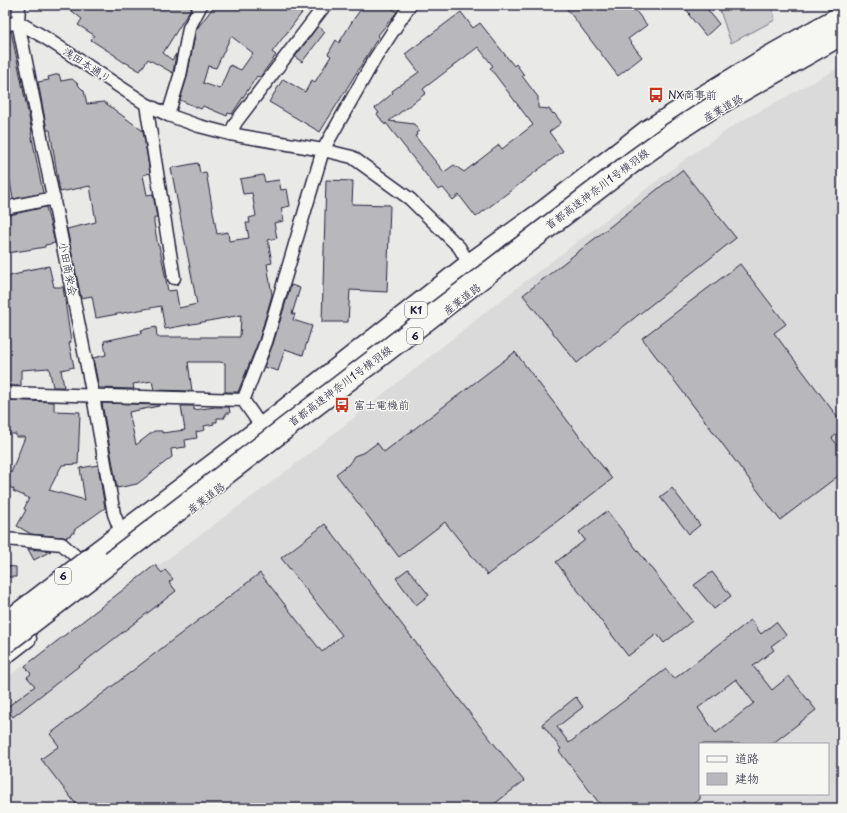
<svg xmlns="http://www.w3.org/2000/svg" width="847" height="813" font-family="'Playpen Sans','Klee One',sans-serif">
<rect width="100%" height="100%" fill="#e9e9e7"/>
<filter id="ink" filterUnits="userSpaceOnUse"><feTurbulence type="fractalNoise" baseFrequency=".025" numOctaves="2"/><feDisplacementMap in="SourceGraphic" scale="8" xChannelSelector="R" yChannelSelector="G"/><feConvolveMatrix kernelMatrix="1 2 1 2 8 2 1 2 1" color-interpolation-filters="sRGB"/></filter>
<g filter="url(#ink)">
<path fill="#dadada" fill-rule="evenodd" d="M842,66V808H5V679L292,467L488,310L684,160L736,124ZM700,744H828V794H700Z"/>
<path fill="#ccccce" stroke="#777784" d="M718,5H772L775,20L731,43Z"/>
<path fill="#b8b8bc" stroke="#22223b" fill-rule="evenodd" d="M64,5H193L163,53L172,60L176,54L173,73L148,59L140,71L125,62V63L116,57V56L91,40L94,35L78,25L82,19Z
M215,5H308L272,52L276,55L260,77L257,76L232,114L228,113L227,116L203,106L201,109L180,100L187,77L196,30ZM231,36L253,53L241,70L230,65L220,89L203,83L208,66L216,68Z
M364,5H388L397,12L378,35L379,36L320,132L269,102L283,79L305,92L312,80L315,82L331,56L328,54L336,40L339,43L353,20Z
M564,5H631L647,25L628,39L642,57L618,76Z
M691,5H704L719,24L706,36L689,15L690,14L686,9Z
M461,12L473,28L480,23L514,66L516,64L524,75L522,76L538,97V108L549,109L553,114L554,113L561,122L560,124L549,132L563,151L476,217L459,195L453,200L443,188L438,190L386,123L385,125L377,114L379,113L375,108L393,93L392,91L419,72L405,54ZM478,47L493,66L490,68L533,125L502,149L499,145L464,172L454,165L444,172L415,136L417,135L416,133L419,131L414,124L389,121L426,93L423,89Z
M318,26L325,32L302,62L295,57Z
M11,31L32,132L31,133L43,193L13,199L5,152V139H7L5,126V32Z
M59,74L61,81L72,79L78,84L79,86L84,91L87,104L104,102L143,131L150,173L143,175L147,195L153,194L157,218H154V223L158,246H159L163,264L168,291L176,290L179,308L197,304L171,168L198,163L200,173L206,172L217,234L228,232L229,241L249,238L246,223H250L249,218L256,216L252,193L243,194L240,179L263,175L265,182L279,180L281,190L287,189L290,206L281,208L284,221L274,223L277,238L268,240L272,263L267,264L272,295L259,340L238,392H225V363L220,362H188L192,391L154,390L152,381L133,384L134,389L99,388L93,358L106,355L104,341L142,333L141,330L156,327L157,337H240L241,315L165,329L161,306L96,318L92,296L81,298L67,229L96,222L90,186L60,192L50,130H47L38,82L49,80L48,77Z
M682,170L736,238L577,363L523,295Z
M326,180L353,181L352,204L390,205L387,292L350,290L348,322H322Z
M46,207L55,243L45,245V247L27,250L7,253V252H5V216Z
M740,264L786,324L774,333L842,423V430L832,438L842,451V473L780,520L642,338Z
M49,266L54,287H63L71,342L69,343L74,367L61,370L64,387H53L49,368L21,370V386H5V277L22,273V271Z
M291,285L300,288L292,314H295L293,320L312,326L303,355L285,349L278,371L264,367L273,344Z
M515,352L612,479L487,575L445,522L399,557L336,474L349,464L354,456L365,452L377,443L384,452Z
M5,400L54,402V411L80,412L78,464L62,465L49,490L85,500L80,468L98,465L105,508L74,530V533H71L70,536H67V538L63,537L31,534L17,526L26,510L24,509L29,498L13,491L14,489L5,486V470L11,473L25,437H16V434H7V432H5Z
M102,403L159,405V406L129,412L136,445L154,431H162V433L185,430L181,406H194V410L215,407H229L230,413H226V416H224L225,418H217V422H213L214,424L204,426L205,430L196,432L197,438L185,440L186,447L171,449L172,457L137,484L117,488Z
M672,488L700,525L689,534L660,497Z
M607,511L692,621L664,643L657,634L628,656L556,562L585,540L579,532Z
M325,524L475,720L524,781L489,808H79L41,759L59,746L50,734L260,573L322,652L342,635L281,558Z
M28,549L51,551L34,560Z
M155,565L162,573L165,570L173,579L169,582L176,591L13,717L6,708L35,686L27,677L31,674L25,666Z
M5,566L16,567V577H5Z
M408,569L429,595L416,605L396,578Z
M712,572L731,596L714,609L694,585Z
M751,620L761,634L776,622L786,635L771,646L774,650L753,666L772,690L789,676L816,710L772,744H700V799L689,808H603L559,751L561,749L542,724L576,697L583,707L557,727L569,743L666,669L674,679ZM736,679L754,703L716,733L698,708Z"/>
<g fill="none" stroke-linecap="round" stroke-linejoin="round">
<defs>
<path id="street" d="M19,5L18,22L93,396L114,514L121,532
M5,25L18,22L44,37L146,104L168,115L199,126L230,134L323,150L352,157L410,199L459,247L472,269
M146,104L174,278
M168,115L180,76L189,28L201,5
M230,134L236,122L325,5
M5,208L54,198
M5,393L243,400L265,432
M243,401L266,342L323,150L374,60L410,5
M5,539L62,544L82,562"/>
<path id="primary" d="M82,562L261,427L469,263L543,210L646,130L726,81
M5,655L27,638"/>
</defs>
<use href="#street" stroke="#22223b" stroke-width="15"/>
<use href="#primary" stroke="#22223b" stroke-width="21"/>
<use href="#street" stroke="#f6f6f2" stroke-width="12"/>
<use href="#primary" stroke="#f6f6f2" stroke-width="18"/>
<defs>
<path id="rail" d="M839,808L842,800"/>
</defs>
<use href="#rail" stroke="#22223b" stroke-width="4.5"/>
<use href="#rail" stroke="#f6f6f2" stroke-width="3" stroke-dasharray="9" stroke-linecap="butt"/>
<defs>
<path id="highway-bridge" d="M715,90L769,57L842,16
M5,624L95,555
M5,643L634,161L673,133L713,107L842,34"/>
</defs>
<use href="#highway-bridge" stroke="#22223b" stroke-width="24" stroke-linecap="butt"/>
<use href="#highway-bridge" stroke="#f6f6f2" stroke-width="21"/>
</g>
</g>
<defs>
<symbol id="bus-bare" viewBox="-9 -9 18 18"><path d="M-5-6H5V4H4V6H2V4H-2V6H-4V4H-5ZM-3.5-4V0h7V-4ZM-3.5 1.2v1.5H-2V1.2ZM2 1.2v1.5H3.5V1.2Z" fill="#c8321e" stroke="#f6f6f2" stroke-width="2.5" paint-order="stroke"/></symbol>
</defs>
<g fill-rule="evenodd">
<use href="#bus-bare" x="645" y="84" width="22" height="22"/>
<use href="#bus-bare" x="331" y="394" width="22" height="22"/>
</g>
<g text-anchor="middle" stroke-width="3" stroke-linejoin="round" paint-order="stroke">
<g fill="#f6f6f2" stroke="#626272" stroke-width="1">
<rect x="405" y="302" width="22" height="16" rx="3"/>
<rect x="407" y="328" width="16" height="16" rx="3"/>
<rect x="55" y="568" width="16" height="16" rx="3"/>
</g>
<g font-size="10" font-weight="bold" fill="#22223b">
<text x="416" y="314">K1</text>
<text x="415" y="340">6</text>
<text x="63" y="580">6</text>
</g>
<g font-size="11" fill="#22223b" stroke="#f6f6f2">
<text transform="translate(87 65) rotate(33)" y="4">浅田本通り</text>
<text transform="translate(723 108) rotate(-30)" y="4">産業道路</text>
<text transform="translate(597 189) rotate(-37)" y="4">首都高速神奈川1号横羽線</text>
<text transform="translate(68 269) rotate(79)" y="4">小田商栄会</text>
<text transform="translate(462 299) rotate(-38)" y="4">産業道路</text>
<text transform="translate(340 386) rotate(-37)" y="4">首都高速神奈川1号横羽線</text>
<text transform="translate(206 498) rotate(-38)" y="4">産業道路</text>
</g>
<g font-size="11" fill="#22223b" stroke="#f6f6f2" text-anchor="start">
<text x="668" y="99">NX商事前</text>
<text x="354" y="409">富士電機前</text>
</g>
</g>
<rect width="847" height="813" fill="none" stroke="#f6f6f2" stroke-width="20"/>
<rect x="10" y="10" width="827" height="793" fill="none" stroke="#22223b" stroke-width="1.5" filter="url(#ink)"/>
<rect x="699" y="743" width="130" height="52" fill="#f6f6f2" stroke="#a1a1a9"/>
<rect x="707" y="756" width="20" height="6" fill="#f6f6f2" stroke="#a1a1a9"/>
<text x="735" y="763" font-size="12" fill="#22223b">道路</text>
<rect x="707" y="773" width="20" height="12" fill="#b8b8bc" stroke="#a1a1a9"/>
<text x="735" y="783" font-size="12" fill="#22223b">建物</text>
</svg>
